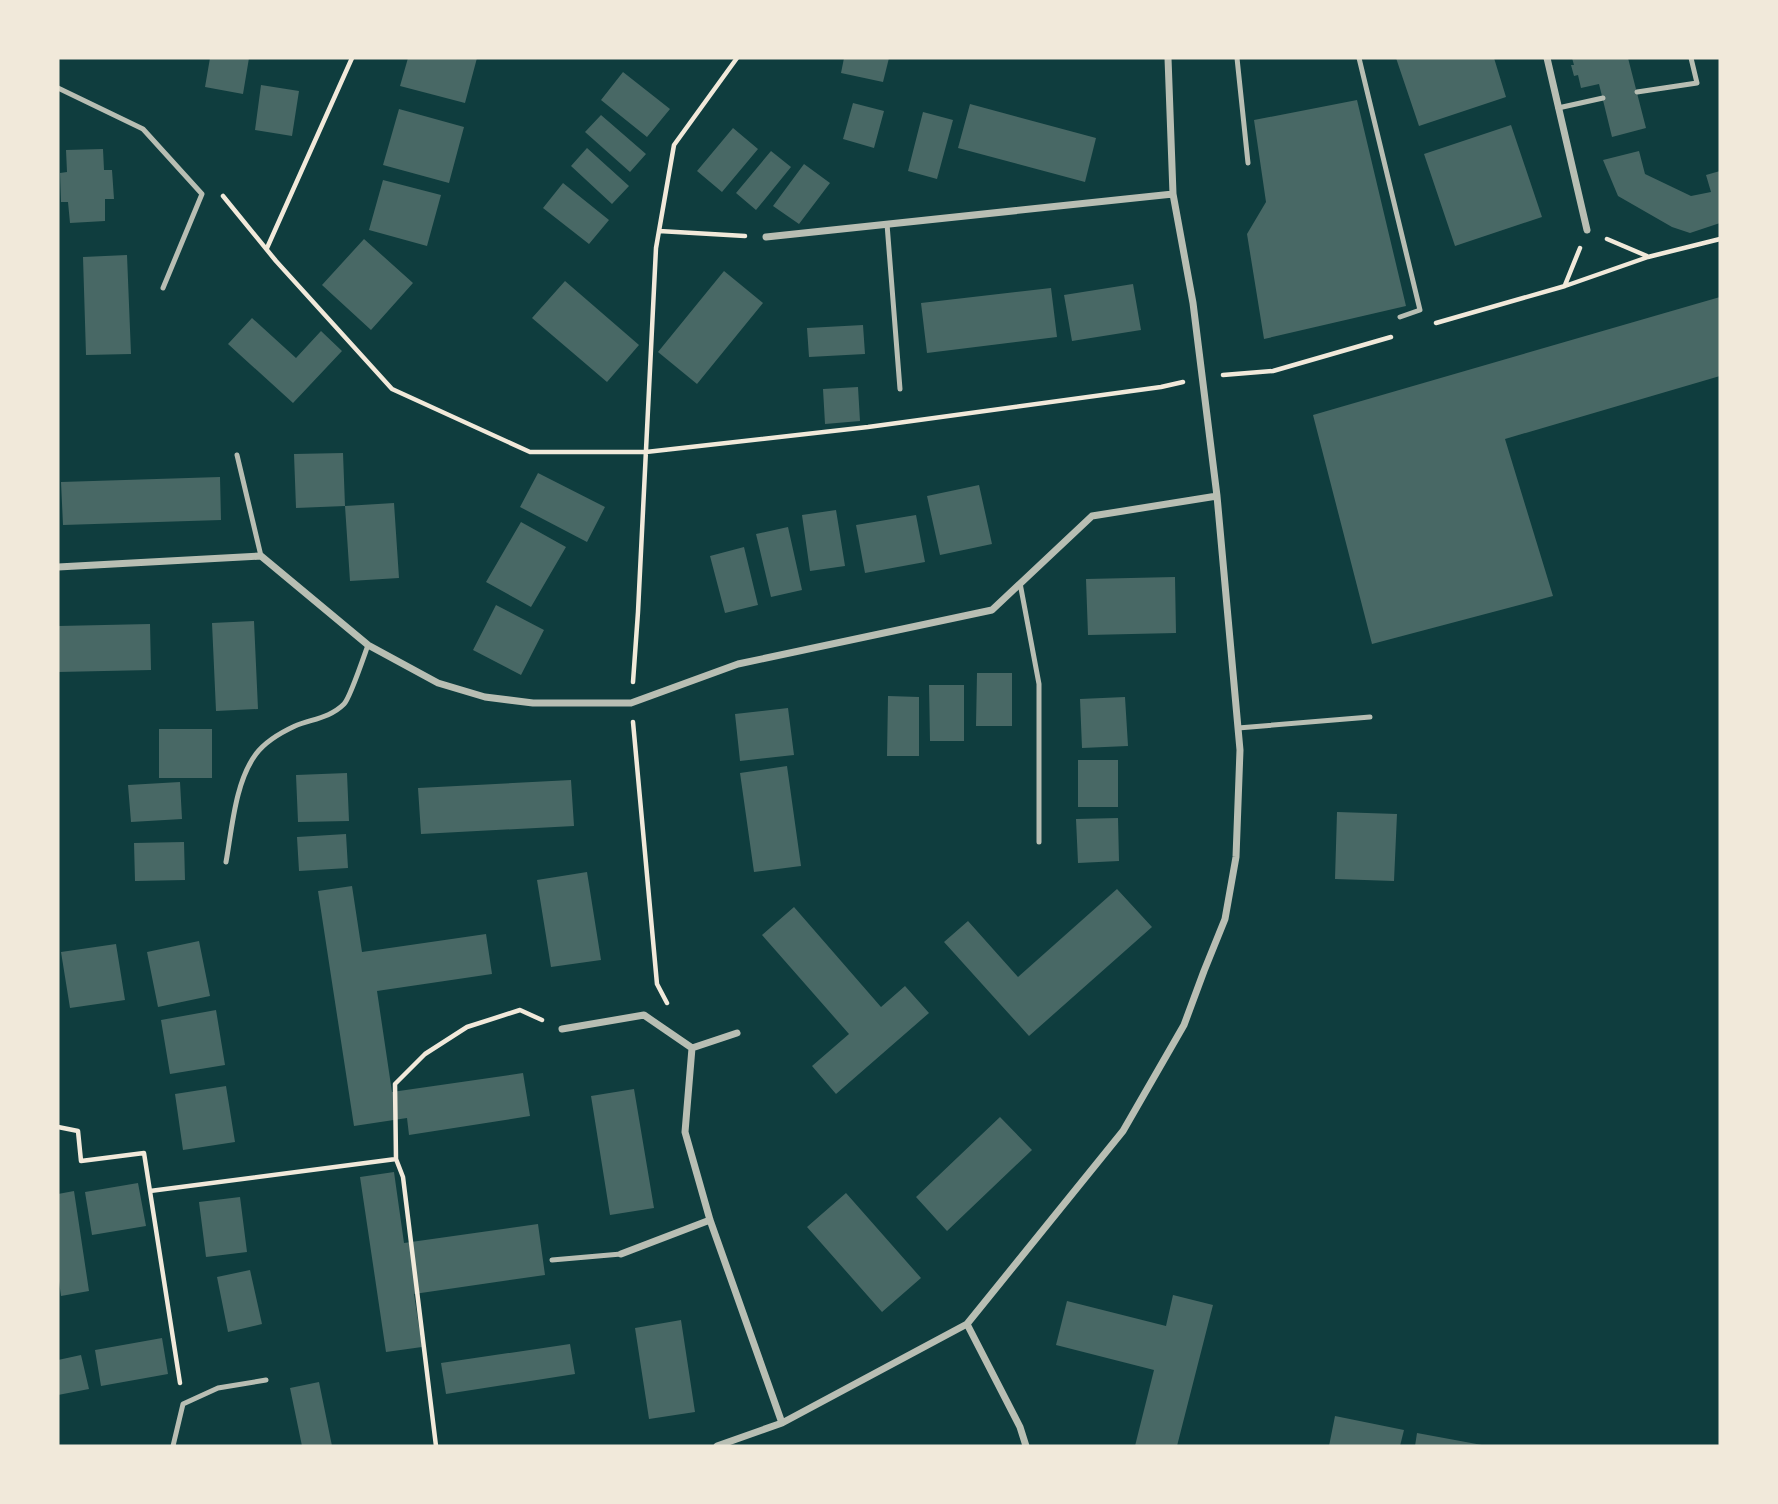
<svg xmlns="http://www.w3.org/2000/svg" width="1778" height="1504" font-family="'Golos Text',sans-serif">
<rect width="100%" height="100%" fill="#0f3d3e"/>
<path fill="#486865" d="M210,58H249L243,94L205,87Z
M408,58H477L465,103L400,86Z
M844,58H889L883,82L841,73Z
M1396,58H1494L1506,97L1419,126Z
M1572,58H1628L1646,128L1612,137L1599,84L1581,88L1578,75L1574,76L1571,65H1574Z
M623,72L670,109L647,137L601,100Z
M261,85L299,91L292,136L255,130Z
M1357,100L1406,306L1264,339L1247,234L1266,202L1254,120Z
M853,103L884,111L874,148L843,139Z
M970,104L1096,138L1085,182L958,148Z
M399,109L464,127L449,183L383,165Z
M923,112L953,120L937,179L908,171Z
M601,115L646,154L630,172L585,132Z
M1511,125L1542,217L1455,246L1424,154Z
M733,128L758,149L722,192L697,171Z
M587,148L629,186L612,204L571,166Z
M103,149L104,170H112L114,199H105V221L70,223L68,202H61L60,173L67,172L66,150Z
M771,151L791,167L756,210L736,193Z
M1639,151L1645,174L1691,196L1711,192L1706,175L1720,171V223L1690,233L1672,227L1618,196L1603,160Z
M804,164L830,183L799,224L773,206Z
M383,180L441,195L427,246L369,230Z
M563,183L609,220L589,244L543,208Z
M364,239L413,283L371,330L322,285Z
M127,255L131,354L86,355L83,257Z
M724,271L763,303L697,384L658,352Z
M565,281L639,345L607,382L532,318Z
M1133,284L1141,330L1072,341L1064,295Z
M1051,288L1057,337L927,353L921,303Z
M1720,297V376L1505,439L1553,596L1372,644L1313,415Z
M252,318L296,358L321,331L342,351L293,403L228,344Z
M863,325L865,354L809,357L807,328Z
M858,387L860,421L825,424L823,389Z
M343,453L345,506L394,503L399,578L350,581L345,506L296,508L294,454Z
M538,473L605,507L587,542L520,507Z
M220,477L221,520L63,525L61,482Z
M979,485L992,544L940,555L927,496Z
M836,510L845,566L810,571L802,515Z
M916,515L925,562L865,573L856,525Z
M521,522L566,547L531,607L486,582Z
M788,527L802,590L771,597L756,534Z
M744,547L758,605L725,613L710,556Z
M1175,577L1176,633L1088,635L1086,579Z
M496,605L544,630L521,675L473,650Z
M254,621L258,709L216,711L212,623Z
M150,624L151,670L58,672V626Z
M977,673H1012V726H976Z
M929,685H964V741H930Z
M888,696L919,697V756H887Z
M1125,697L1128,746L1082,748L1080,699Z
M788,708L794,755L740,761L735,714Z
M159,729H212V778H159Z
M1078,760H1118V807H1078Z
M787,766L801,866L754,872L740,773Z
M347,773L349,821L298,822L296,775Z
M571,780L574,826L421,834L418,788Z
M180,782L182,819L131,822L128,785Z
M1337,812L1397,814L1394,881L1335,879Z
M1118,818L1119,861L1078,863L1076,819Z
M346,834L348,868L299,871L297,837Z
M184,842L185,880L135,881L134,843Z
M587,872L601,960L551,967L537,880Z
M352,886L362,952L486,934L492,974L377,991L392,1092L523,1073L530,1116L409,1135L407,1118L354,1126L318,891Z
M1117,889L1152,927L1029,1036L944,942L968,921L1018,977Z
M794,907L881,1007L905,986L929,1013L836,1094L812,1066L849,1034L762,935Z
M199,941L210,996L158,1007L147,952Z
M116,944L125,1000L70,1008L61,952Z
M216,1010L225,1065L170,1074L161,1020Z
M226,1086L235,1142L183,1150L175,1094Z
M634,1089L654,1208L610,1215L591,1096Z
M1000,1117L1032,1150L947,1231L916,1197Z
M394,1172L404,1243L538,1224L545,1275L414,1294L422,1347L386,1352L360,1177Z
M138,1183L146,1226L92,1235L85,1192Z
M74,1191L89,1291L61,1296L58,1274V1194Z
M846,1193L921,1278L882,1312L807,1227Z
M240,1197L247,1252L206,1257L199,1202Z
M250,1270L262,1324L228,1332L217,1277Z
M1173,1295L1213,1305L1177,1446H1135L1154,1370L1056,1345L1067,1301L1166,1326Z
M681,1320L695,1412L649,1419L635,1328Z
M162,1338L168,1374L101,1386L95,1350Z
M570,1344L575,1374L446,1394L441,1363Z
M81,1355L89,1389L58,1395V1360Z
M319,1382L332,1446H302L290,1388Z
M1335,1416L1404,1430L1400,1446H1329Z
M1417,1433L1482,1445V1446H1415Z"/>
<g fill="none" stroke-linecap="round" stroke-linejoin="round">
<path stroke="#f1e9da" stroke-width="4.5" d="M223,196L276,261L392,389L530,452H646L868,427L1161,387L1183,382
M659,231L745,236
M1607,239L1647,256
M267,248L352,58
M1565,285L1580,248
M1436,323L1565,286L1648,257L1720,239
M1223,375L1273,371L1391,337
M633,682L638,612L656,248L674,145L737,58
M633,722L657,984L667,1003
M58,1127L78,1131L81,1161L144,1153L180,1383
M150,1191L396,1159
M436,1446L403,1177L396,1159L395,1084L425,1054L467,1027L520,1010L542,1020"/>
<path stroke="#b8beb3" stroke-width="5" d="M1237,58L1248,163
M1359,58L1420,310L1400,317
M58,88L143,129L202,194L163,288
M1637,92L1697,83L1691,58
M1558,108L1603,98
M887,224L900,389
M237,455L261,556
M1020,583L1039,684V842
M1238,728L1370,717
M226,862C232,829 235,782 256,754C265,742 282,732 295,726C312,719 330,718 344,704C350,698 364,656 368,645
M552,1260L621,1254
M173,1446L183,1404L218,1388L266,1380"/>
<path stroke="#b8beb3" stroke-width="7" d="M1547,58L1587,230
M766,237L1173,194
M58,567L261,556L368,645L438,683L485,697L533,703H631L738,664L992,610L1092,516L1217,496
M562,1029L644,1015L692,1048L737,1033
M692,1048L685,1132L710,1220L782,1423
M621,1254L710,1220
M967,1324L1020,1427L1026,1446
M717,1446L782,1423L967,1324L1123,1131L1184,1025L1204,971L1225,919L1236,857L1240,750L1217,496L1193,303L1173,194L1168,58"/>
</g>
<rect width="1778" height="1504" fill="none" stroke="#f1e9da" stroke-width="119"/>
</svg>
